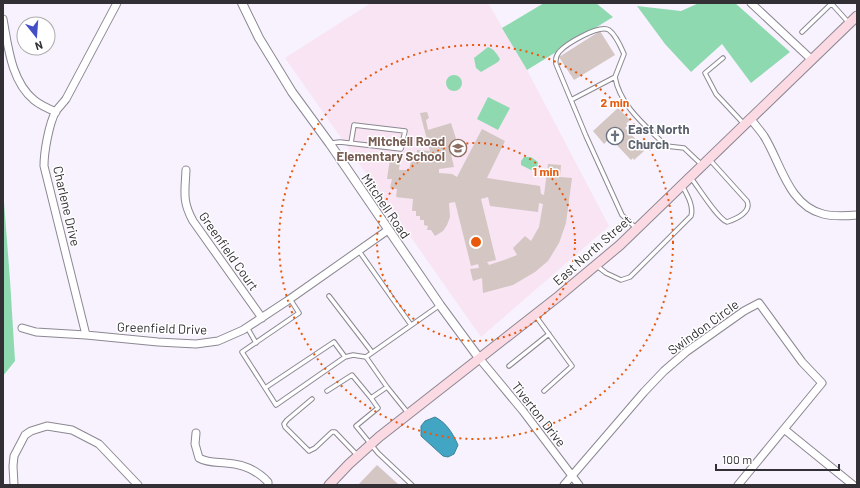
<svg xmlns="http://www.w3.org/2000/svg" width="860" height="488" font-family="Barlow,sans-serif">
<rect width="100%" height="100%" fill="#f7f2fd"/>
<path fill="#f8e4f3" d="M371,3H488L527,70L609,226L481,337L285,58Z"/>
<path fill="#8fd9b1" d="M544,3H596L613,17L527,70L502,28Z
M699,3H735L790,52L751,83L722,44L691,72L665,44L637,6L681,11Z
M488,47C494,49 497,54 500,59L498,62L481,72L476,68L474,58Z
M446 83a8 8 0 1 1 16 0a8 8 0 1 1-16 0Z
M488,97L510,108L498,130L477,119Z
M524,157H531L538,162L537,167L533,171L521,165V161Z
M3,189L10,280L15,361L3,376Z"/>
<path fill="#43a5c4" stroke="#3e8299" d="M435,417C447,423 453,434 458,445L454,454L448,457L443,456L421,436V426L425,421Z"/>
<path fill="#d3c6c3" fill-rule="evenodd" d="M600,31L615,55L574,80L559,57Z
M618,108L630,120L626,124L628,125L625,128L644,148L642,149L644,151L634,160L633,158L631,160L612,140L610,142L608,140L604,144L593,131Z
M427,112L429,118L426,120L428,130L451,123L458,145L449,147L454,167L439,169V173L452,174L457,177L482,129L505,141L487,178L540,186L541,194L544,195L548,164L561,165L560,177L572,178L566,223L559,243L548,261L535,272L513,285L483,293L482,278L473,281L470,269L479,268L478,264L471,266L455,202L449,203L450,217L447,225L443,231L435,236L431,230H427L428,226L424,225V220H420V216H416V211H412L413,199L396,197L397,189L390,188L392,179H387L390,159L400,160L399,170H409L411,161L416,162L417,150L430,151L420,113ZM488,197L490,206L538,212L539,203L543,204L539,227L531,241L525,236L513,248L517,255L507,259L489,265L487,262L496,260L481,199Z
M377,465L398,484L397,485H358Z"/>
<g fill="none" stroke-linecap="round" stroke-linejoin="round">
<defs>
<path id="service" d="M831,3L849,23
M802,32L832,3
M723,58L705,73L716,94L744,124
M571,100L556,64C555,59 556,56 559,52C566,44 599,24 609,30C616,35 621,47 624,54L615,77
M331,143L340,142L401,149L405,131L354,125L351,143
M691,178C699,188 717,218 727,222C736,219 752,212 747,201L710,160
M636,228L622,215L586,136L571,100L615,77C620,106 646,126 666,146L684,148L702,165
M359,251L411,325
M597,266L606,273L621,280L630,277L691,216C694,206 687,195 683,187
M329,296L372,352
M290,299L299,313L242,352L276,405L345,357L353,355L366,357
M535,315L572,366L544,391
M247,327L256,343
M509,366L549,334
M387,387L371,398L378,408L356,426L378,453L412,485
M265,388L334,342L345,357
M327,391L352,375L371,398
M312,399L287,420L284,424L285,427L309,451L315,448L332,432H335L357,455
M408,413L387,387L366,357L440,305"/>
<path id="minor" d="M751,3L812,60
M3,19C8,46 11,81 34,100C40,105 49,109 56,112
M751,119C755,125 760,130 764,136C781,163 788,205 823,214C834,217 846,216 857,215
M186,170C185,192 182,201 193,221L262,318
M22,328L36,332L86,335L158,342L196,344L218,341L243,330L287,301L388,230
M86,335L44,166C44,152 49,123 56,111C59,107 63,103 66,99L117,3
M479,358L523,411L579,485
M784,429L853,485
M196,433L195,444L199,458C208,463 216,462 226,463C243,464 257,470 268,482V485
M14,485L13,466L14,456L25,435L31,431L47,426L72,430L99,444L138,485
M564,485L644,392L664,371L686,352L744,311L759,303L802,362L822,383L738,485"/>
<path id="tertiary" d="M242,3L259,38L292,92L330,144L440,305L479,358"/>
<path id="secondary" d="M329,485L349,464L379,437L559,296L620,245L857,16"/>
</defs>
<use href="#service" stroke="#8c8892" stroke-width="5.5"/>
<use href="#minor" stroke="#8c8892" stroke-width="9"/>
<use href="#tertiary" stroke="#8c8892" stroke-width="10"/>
<use href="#secondary" stroke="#8c8892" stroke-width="11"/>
<use href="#service" stroke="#fff" stroke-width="3.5"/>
<use href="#minor" stroke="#fff" stroke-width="7"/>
<use href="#tertiary" stroke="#fff" stroke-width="8"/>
<use href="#secondary" stroke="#fcdae3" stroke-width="9"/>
</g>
<g fill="none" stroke="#e8590c" stroke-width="2" stroke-dasharray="2 4">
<circle cx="476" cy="242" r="99"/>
<circle cx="476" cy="242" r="197"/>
</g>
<defs>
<symbol id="church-ring" viewBox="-11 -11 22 22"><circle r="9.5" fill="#fff" stroke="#6b7280" stroke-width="1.5"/><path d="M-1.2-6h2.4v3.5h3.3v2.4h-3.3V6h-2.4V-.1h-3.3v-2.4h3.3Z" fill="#6b7280"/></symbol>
<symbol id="school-ring" viewBox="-11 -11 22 22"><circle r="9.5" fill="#fff" stroke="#8d6e63" stroke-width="1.5"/><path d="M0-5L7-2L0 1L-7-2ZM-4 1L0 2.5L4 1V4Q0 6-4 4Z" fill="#8d6e63"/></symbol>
</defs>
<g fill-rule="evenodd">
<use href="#church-ring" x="605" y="126" width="20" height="20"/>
<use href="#school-ring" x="448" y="138" width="20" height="20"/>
</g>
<g text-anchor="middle" stroke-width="3" stroke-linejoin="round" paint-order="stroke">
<g font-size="13" font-weight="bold" fill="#5b616d" stroke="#fff" text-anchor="start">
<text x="628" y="134">East North<tspan x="628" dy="15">Church</tspan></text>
</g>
<g font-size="13" font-weight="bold" fill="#785e54" stroke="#fff" text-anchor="end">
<text x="445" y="146">Mitchell Road<tspan x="445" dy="15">Elementary School</tspan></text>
</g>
<g font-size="13" fill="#323034" stroke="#fff">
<text transform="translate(67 206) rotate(77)" y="5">Charlene Drive</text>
<text transform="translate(386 206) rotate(56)" y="5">Mitchell Road</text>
<text transform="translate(592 250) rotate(-41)" y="5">East North Street</text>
<text transform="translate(229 251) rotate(55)" y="5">Greenfield Court</text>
<text transform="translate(703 327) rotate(-36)" y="5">Swindon Circle</text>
<text transform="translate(162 328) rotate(2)" y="5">Greenfield Drive</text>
<text transform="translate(539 414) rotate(52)" y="5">Tiverton Drive</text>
</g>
</g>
<circle cx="476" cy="242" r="6" fill="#e8590c" stroke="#fff" stroke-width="2"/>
<g font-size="12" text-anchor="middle" font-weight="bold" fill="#e8590c" stroke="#fff" stroke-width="3" stroke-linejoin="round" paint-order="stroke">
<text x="615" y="107">2 min</text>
<text x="546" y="176">1 min</text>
</g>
<rect width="860" height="488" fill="none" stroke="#323034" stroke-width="8"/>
<g transform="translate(36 36) rotate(163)"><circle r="19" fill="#ffffff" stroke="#adacae"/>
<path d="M0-3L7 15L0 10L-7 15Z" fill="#4350c5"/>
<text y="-6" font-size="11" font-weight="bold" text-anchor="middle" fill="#323034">N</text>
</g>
<path d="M716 464v6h123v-6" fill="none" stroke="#323034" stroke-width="2"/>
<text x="722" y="464" font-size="12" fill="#323034" stroke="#ffffff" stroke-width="3" paint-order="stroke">100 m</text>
</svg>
